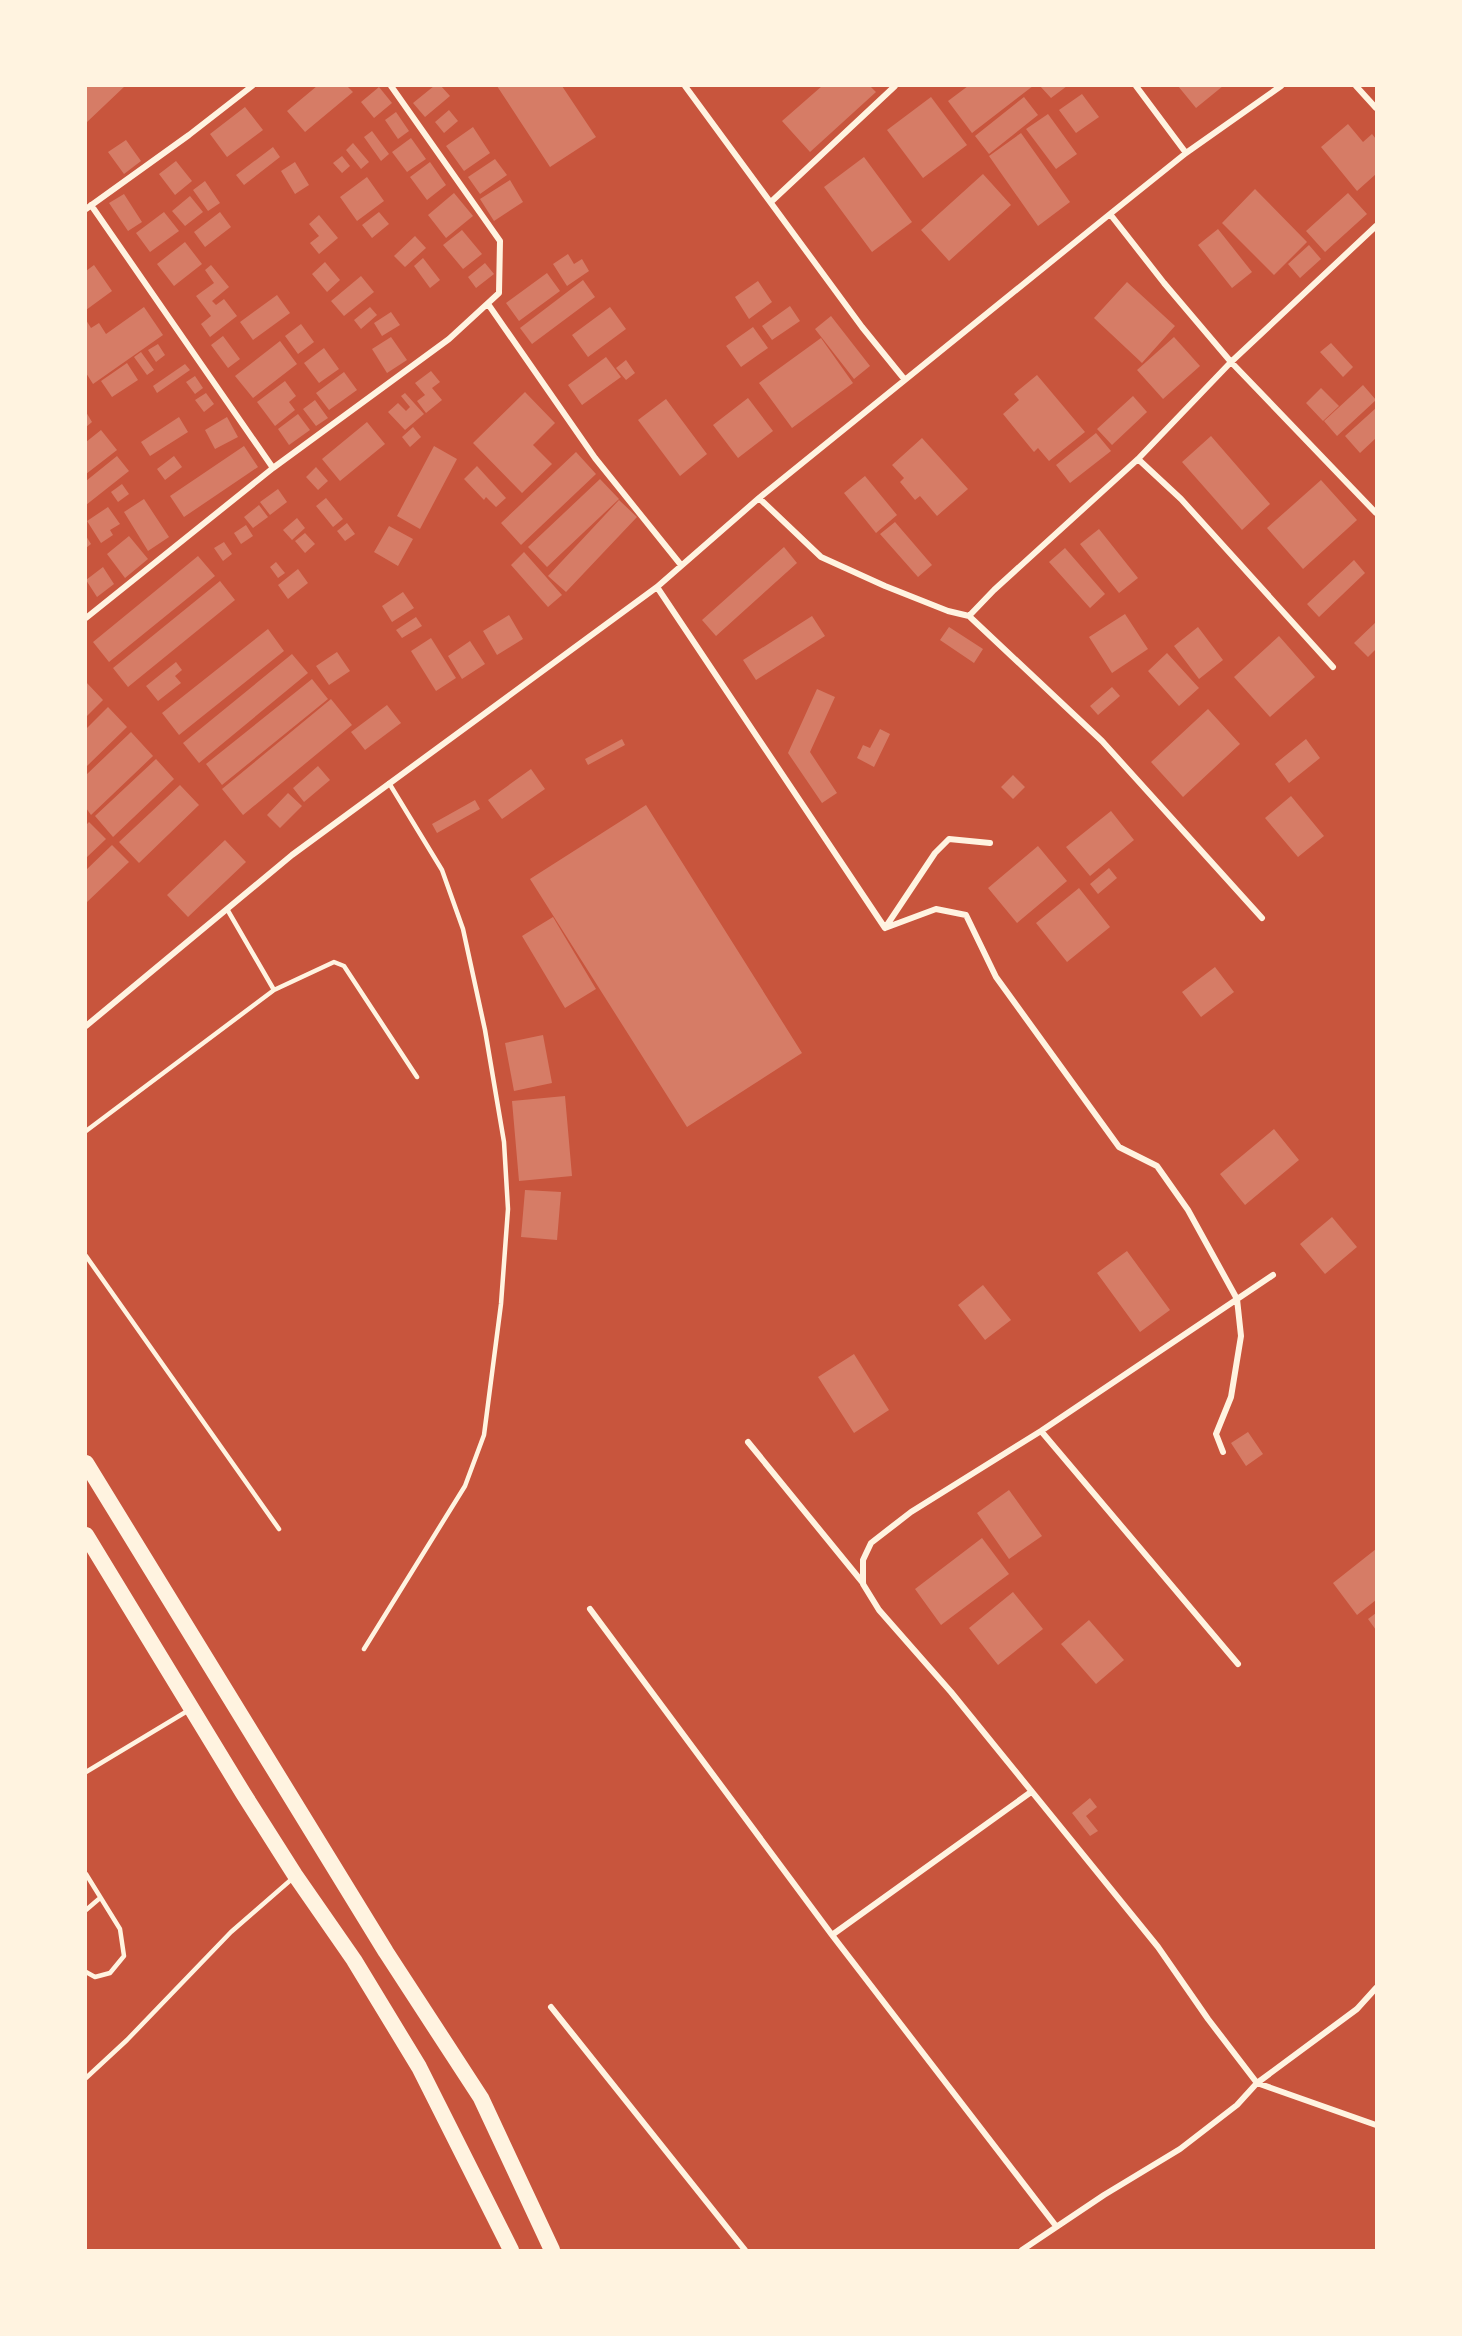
<svg xmlns="http://www.w3.org/2000/svg" width="1462" height="2336" font-family="Inter,sans-serif">
<rect width="100%" height="100%" fill="#c8553d"/>
<path fill="#d67c66" d="M86,86H125L86,123Z
M317,86H347L353,92L305,132L287,111Z
M434,86H441L450,96L425,117L413,103Z
M497,86H562L596,137L550,167Z
M822,86H870L876,92L810,152L782,121Z
M968,86H1033L972,133L948,101Z
M1040,86H1067L1051,98Z
M1178,86H1223L1196,108Z
M379,87L392,103L374,118L361,102Z
M1082,94L1099,117L1076,133L1059,110Z
M931,97L967,145L923,178L887,130Z
M1024,97L1038,115L989,154L975,136Z
M245,107L263,130L227,157L210,134Z
M449,110L458,121L444,133L435,122Z
M396,112L409,131L398,139L385,120Z
M1048,114L1077,154L1056,169L1026,129Z
M1348,124L1363,142L1372,134L1376,139V174L1357,191L1321,147Z
M473,127L490,153L464,171L446,146Z
M372,131L389,154L381,161L364,137Z
M1021,133L1070,202L1038,226L989,156Z
M411,138L426,159L407,172L392,152Z
M126,140L141,161L124,174L108,152Z
M353,143L369,162L361,169L346,150Z
M273,147L280,157L244,185L236,175Z
M342,156L350,166L342,173L333,163Z
M864,157L912,222L872,252L824,187Z
M495,159L507,175L480,194L468,177Z
M176,161L192,181L175,195L159,174Z
M295,162L309,185L295,194L281,171Z
M430,162L446,185L427,200L410,177Z
M983,174L1011,205L949,261L921,230Z
M367,177L384,201L357,221L340,197Z
M510,180L523,202L494,221L480,199Z
M205,181L220,203L208,211L193,190Z
M1255,189L1307,242L1274,275L1222,223Z
M454,193L473,216L446,238L428,215Z
M1348,193L1367,214L1325,252L1306,231Z
M124,194L142,222L128,231L109,203Z
M190,196L203,212L185,226L172,211Z
M164,212L179,231L150,252L136,233Z
M220,212L231,227L205,247L194,232Z
M379,212L389,224L372,238L362,225Z
M319,215L338,238L319,254L310,243L319,236L309,224Z
M1218,229L1252,272L1232,288L1198,245Z
M462,230L482,254L463,269L443,245Z
M415,236L426,248L405,267L394,256Z
M185,242L202,264L174,286L157,264Z
M1309,245L1321,259L1300,278L1288,264Z
M568,254L574,264L582,259L589,271L567,286L553,264Z
M423,258L440,280L430,288L414,266Z
M325,262L340,280L327,292L312,274Z
M485,263L494,274L476,288L468,277Z
M94,265L112,291L86,310V271Z
M211,265L229,287L212,301L216,305L224,299L237,316L210,337L201,324L211,316L196,296L214,283L205,270Z
M547,273L560,291L519,321L506,303Z
M361,276L374,292L344,316L331,301Z
M583,280L595,297L532,344L520,328Z
M758,281L772,302L749,319L735,297Z
M1127,282L1175,326L1142,363L1094,318Z
M277,295L290,313L253,340L240,322Z
M790,306L800,321L772,340L762,326Z
M144,307L163,335L93,384L86,373V320L91,328L99,323L106,334Z
M370,307L377,315L361,329L354,320Z
M610,307L626,329L588,357L572,335Z
M391,312L400,325L382,336L374,323Z
M831,316L870,366L854,379L815,329Z
M301,324L314,342L298,354L285,336Z
M753,327L768,348L741,367L726,346Z
M223,336L240,359L228,368L211,345Z
M391,337L407,360L387,373L372,349Z
M1174,337L1200,366L1163,399L1137,370Z
M821,338L853,383L792,428L759,383Z
M280,341L297,364L253,398L235,376Z
M1331,343L1353,367L1343,377L1320,352Z
M158,344L165,355L156,362L148,350Z
M324,348L339,369L319,383L304,363Z
M141,352L154,370L147,375L134,357Z
M606,357L621,377L582,405L568,385Z
M626,360L635,373L626,380L616,368Z
M127,363L138,380L112,397L101,381Z
M185,364L190,370L157,393L153,386Z
M431,371L440,382L432,388L442,400L426,413L417,401L425,395L415,383Z
M344,372L357,390L329,410L316,393Z
M1037,375L1085,432L1049,461L1038,448L1034,452L1003,414L1019,400L1014,394Z
M195,376L203,388L195,394L186,382Z
M285,381L296,396L289,402L295,410L275,426L257,402Z
M1363,385L1376,400L1337,436L1324,421Z
M1321,388L1339,406L1323,421L1306,403Z
M525,392L555,423L533,445L552,464L522,493L473,443Z
M206,393L214,404L204,412L195,400Z
M405,393L424,414L405,430L388,412L398,403L406,411L410,407L401,396Z
M1133,396L1147,412L1112,445L1097,429Z
M748,398L773,431L738,458L713,425Z
M666,399L707,454L680,476L638,420Z
M315,400L328,418L316,426L303,409Z
M1376,408V438L1360,453L1345,436Z
M86,412L92,422L86,427Z
M298,414L310,430L289,445L278,429Z
M179,417L188,432L150,456L141,442Z
M227,417L238,437L215,449L205,430Z
M367,422L385,444L340,481L322,459Z
M413,427L421,437L410,447L402,437Z
M101,430L117,450L86,474V442Z
M1096,433L1111,451L1070,483L1056,465Z
M1211,436L1270,504L1242,530L1182,462Z
M922,438L968,489L937,516L920,496L915,500L900,482L904,478L892,465Z
M244,446L258,467L184,517L170,496Z
M434,446L457,459L420,529L397,516Z
M576,452L596,474L521,545L501,523Z
M117,456L129,471L86,505V481Z
M174,456L182,467L165,480L157,469Z
M477,466L506,498L496,507L486,497L484,500L464,479Z
M316,467L328,481L318,490L306,477Z
M865,476L897,515L876,533L844,493Z
M600,479L619,499L547,567L528,547Z
M1321,480L1357,520L1303,569L1267,528Z
M122,484L129,494L118,502L111,492Z
M278,489L287,502L270,515L260,502Z
M326,498L343,519L333,527L316,506Z
M144,499L169,537L148,551L124,512Z
M619,500L637,517L566,592L548,576Z
M259,505L268,517L253,528L244,517Z
M108,507L120,524L110,530L113,535L101,543L87,521Z
M297,518L305,528L292,540L283,530Z
M895,522L932,565L918,577L880,534Z
M347,523L355,534L345,541L337,531Z
M246,525L253,536L241,544L234,533Z
M389,526L413,539L398,566L374,552Z
M1099,529L1138,578L1119,593L1080,544Z
M305,533L315,544L305,553L295,541Z
M86,536L91,544L86,548Z
M129,536L148,559L125,578L107,554Z
M224,542L232,554L223,561L214,548Z
M784,547L797,563L716,636L702,620Z
M1065,548L1105,594L1090,608L1049,562Z
M524,552L562,595L548,607L511,565Z
M198,556L215,576L109,662L93,642Z
M1354,560L1365,573L1319,617L1307,604Z
M276,562L285,573L278,578L270,567Z
M103,567L114,584L97,597L86,580Z
M298,569L308,583L288,599L278,585Z
M220,581L235,600L128,687L113,668Z
M403,592L414,608L392,622L382,606Z
M1125,614L1148,649L1112,673L1089,637Z
M509,615L523,639L497,655L483,631Z
M812,616L825,636L756,680L743,660Z
M416,617L422,626L402,638L396,630Z
M1376,622V649L1368,657L1354,643Z
M949,627L983,649L974,663L940,640Z
M1198,627L1223,660L1199,679L1174,646Z
M268,629L284,651L179,735L162,713Z
M1279,636L1315,677L1270,717L1234,677Z
M431,638L456,678L436,691L411,651Z
M470,641L485,664L462,679L448,656Z
M337,652L350,671L329,685L316,666Z
M1167,653L1199,688L1179,706L1148,671Z
M292,654L308,673L199,763L183,743Z
M176,662L182,670L175,676L181,683L158,701L146,686Z
M312,679L328,699L222,785L206,764Z
M86,682L103,700L86,717Z
M1112,687L1120,696L1098,715L1090,706Z
M817,689L835,697L810,752L837,793L822,803L788,753Z
M331,699L352,725L243,815L222,789Z
M387,705L401,723L365,750L351,732Z
M108,707L127,727L86,767V729Z
M1208,709L1240,744L1183,797L1151,762Z
M880,729L890,734L874,767L857,758L863,745L870,748Z
M131,732L153,756L91,815L86,808V775Z
M622,739L625,745L588,765L585,759Z
M1306,739L1320,758L1289,783L1275,764Z
M156,759L174,779L113,837L95,816Z
M318,766L330,780L304,802L293,788Z
M531,769L545,789L502,819L488,800Z
M1013,775L1025,787L1013,799L1001,787Z
M180,785L199,805L139,863L119,842Z
M288,793L302,806L280,828L267,815Z
M1291,796L1324,836L1298,857L1265,818Z
M475,800L480,809L437,833L432,824Z
M646,805L802,1053L687,1127L530,879Z
M1111,811L1134,840L1090,876L1066,847Z
M89,822L106,839L86,858V825Z
M225,840L246,862L188,917L167,895Z
M112,845L129,862L86,903V870Z
M1038,846L1067,881L1017,923L988,888Z
M1109,868L1117,878L1098,894L1090,884Z
M1079,888L1110,927L1067,962L1036,923Z
M553,917L596,989L565,1008L522,936Z
M1215,967L1234,992L1201,1017L1182,992Z
M543,1035L552,1083L514,1091L505,1043Z
M565,1096L572,1176L519,1181L512,1101Z
M1274,1129L1299,1160L1245,1205L1220,1174Z
M525,1190L561,1192L557,1240L521,1237Z
M1332,1217L1357,1247L1325,1274L1300,1244Z
M1127,1251L1170,1310L1140,1332L1097,1273Z
M983,1285L1011,1320L985,1340L958,1305Z
M854,1354L889,1410L854,1433L818,1377Z
M1248,1432L1263,1454L1246,1466L1231,1443Z
M1009,1490L1042,1536L1009,1559L977,1513Z
M982,1538L1009,1574L941,1625L915,1589Z
M1376,1549V1600L1357,1615L1333,1583Z
M1013,1592L1043,1629L998,1665L969,1628Z
M1376,1613V1630L1368,1619Z
M1089,1620L1124,1660L1096,1684L1061,1644Z
M1090,1798L1097,1807L1086,1816L1098,1831L1090,1836L1072,1813Z"/>
<g fill="none" stroke-linecap="round" stroke-linejoin="round">
<path stroke="#fff3e0" stroke-width="4.5" d="M227,909L274,990
M86,1131L274,990L334,962L344,966L417,1077
M86,1256L279,1529
M364,1649L465,1486L484,1435L501,1304L508,1209L504,1142L485,1030L463,929L442,870L389,783
M86,1772L189,1710
M86,1874L120,1929L124,1956L110,1973L95,1977L86,1972
M86,1910L100,1898
M86,2078L127,2040L231,1932L293,1878"/>
<path stroke="#fff3e0" stroke-width="6" d="M685,86L862,327L905,380
M1136,86L1186,153
M1356,86L1376,108
M772,201L895,86
M91,205L273,468
M86,209L189,135L252,86
M1110,214L1164,283L1231,362L1376,513
M488,304L595,458L681,565
M1138,459L1181,499L1333,667
M759,498L821,557L885,586L948,611L969,616L1102,741L1262,918
M657,587L885,928
M969,616L994,590L1138,459L1231,362L1376,226
M86,618L273,468L449,339L499,293L500,241L391,86
M990,843L949,839L935,853L885,928L936,909L966,915L996,977L1119,1147L1157,1166L1188,1210L1237,1299L1241,1336L1231,1397L1216,1434L1223,1452
M86,1026L292,855L657,587L759,498L1110,214L1186,153L1281,86
M1273,1275L1041,1431L911,1512L871,1543L863,1560V1584L879,1610L951,1692L1158,1947L1208,2019L1257,2083L1376,2125
M1041,1431L1238,1664
M748,1442L863,1583
M590,1609L832,1935L1056,2226
M832,1935L1031,1792
M551,2007L745,2250
M1022,2250L1104,2195L1180,2149L1237,2105L1257,2083L1357,2009L1376,1988"/>
<path stroke="#fff3e0" stroke-width="16" d="M86,1463L386,1952L481,2098L552,2250
M86,1535L243,1793L295,1875L354,1960L419,2067L511,2250"/>
</g>
<rect width="1462" height="2336" fill="none" stroke="#fff3e0" stroke-width="174"/>
</svg>
